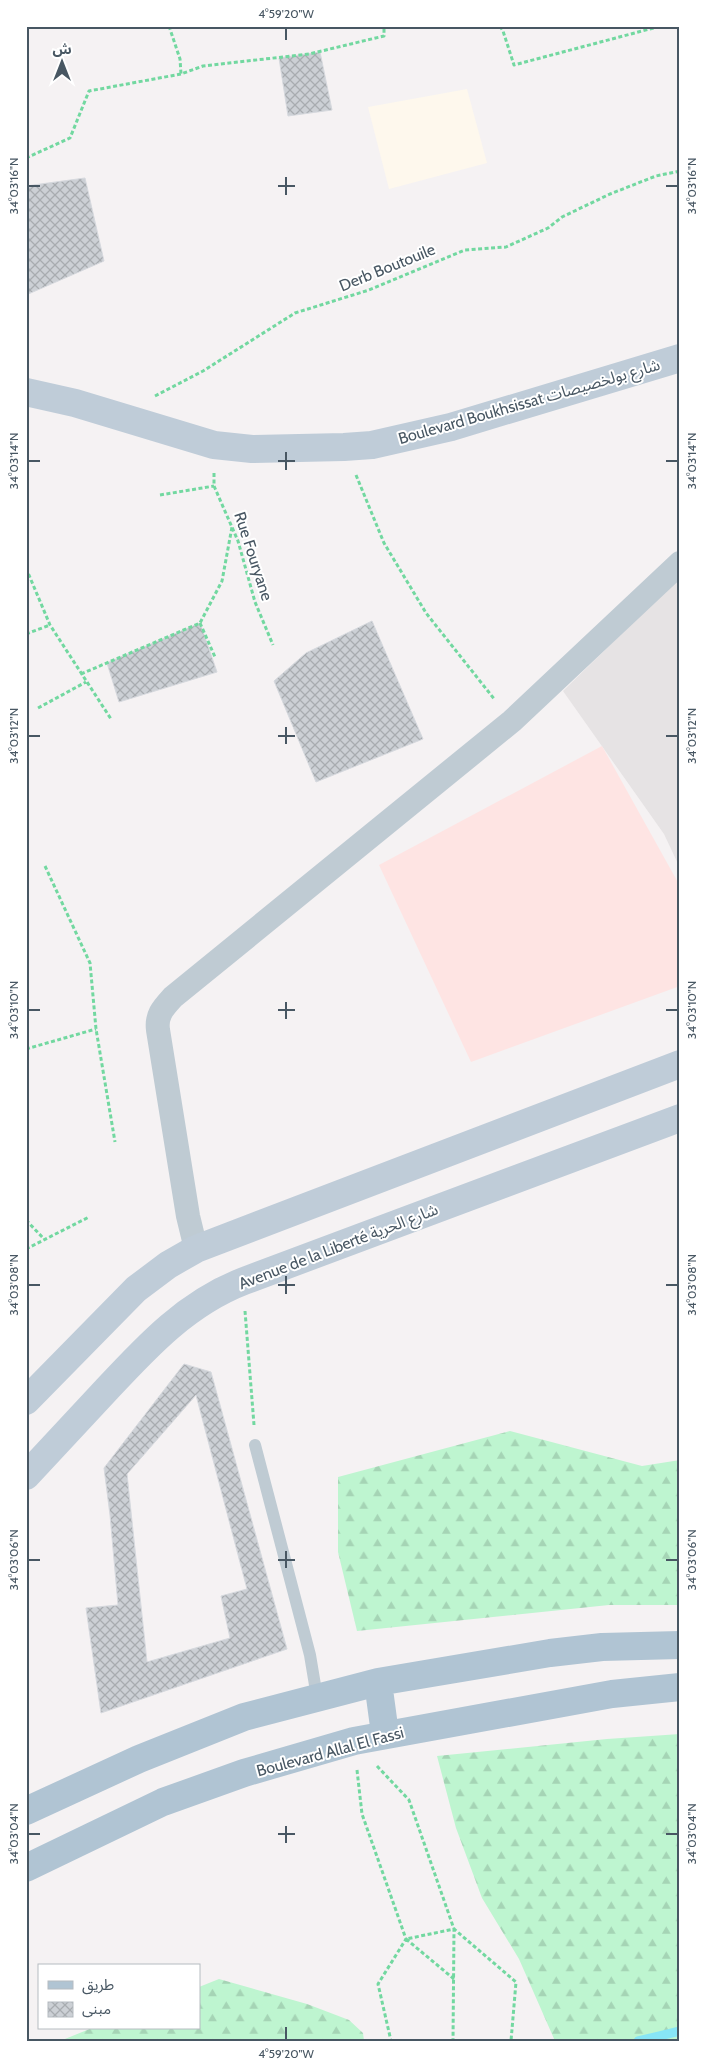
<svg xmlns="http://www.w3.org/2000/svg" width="706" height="2067" font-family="Cabin,'Noto Sans Arabic',sans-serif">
<defs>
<pattern id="forest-firs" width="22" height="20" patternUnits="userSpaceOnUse" patternTransform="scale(1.25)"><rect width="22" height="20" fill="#bef5d0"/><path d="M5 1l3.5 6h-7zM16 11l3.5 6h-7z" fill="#a5d4b5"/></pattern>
<pattern id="building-cross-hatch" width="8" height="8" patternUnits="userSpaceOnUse" patternTransform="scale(1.25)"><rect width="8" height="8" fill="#ccd0d5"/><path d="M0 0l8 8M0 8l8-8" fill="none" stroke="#a8acb0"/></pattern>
</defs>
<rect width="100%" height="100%" fill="#f5f2f3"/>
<path fill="#fef8ed" d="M467,89L487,163L389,189L368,107Z"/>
<path fill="#e6e3e4" d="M680,577V868L664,834L563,691Z"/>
<path fill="#fee4e3" d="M602,746L680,886V986L471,1062L379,865Z"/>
<path fill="url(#forest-firs)" d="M510,1431L642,1466L680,1460V1605H609L357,1631L338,1552V1477Z
M680,1734V2041H555L519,1959L482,1898L456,1828L437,1756L607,1739Z
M219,1979L307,2004L349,2020L363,2033L364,2041H60L92,2028H199V1987Z"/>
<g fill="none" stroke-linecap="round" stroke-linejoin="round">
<path stroke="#87e5f6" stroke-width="9" d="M638,2041L680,2031"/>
</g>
<path fill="url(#building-cross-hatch)" stroke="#d6d9de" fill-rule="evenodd" d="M320,52L332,110L288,116L279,58Z
M85,178L104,261L26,295V186Z
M372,621L423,739L316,782L274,681L306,653Z
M200,623L217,672L119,702L107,663Z
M184,1364L211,1372L287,1649L101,1713L86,1608L118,1605L110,1515L104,1468ZM196,1395L247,1589L221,1596L230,1638L147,1662L127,1474Z"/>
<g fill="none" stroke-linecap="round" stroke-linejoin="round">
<path stroke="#72d8a0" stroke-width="3" stroke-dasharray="4 2.5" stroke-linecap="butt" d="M169,26L180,59L181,74
M500,26L503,31L514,65L661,26
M26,158L70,138L89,91L181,74L203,66L309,54L384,36V26
M155,396L203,371L295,313L369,290L465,250L506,247L548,228L562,217L610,194L656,176L680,171
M214,473V486L238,541L255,602L273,645
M356,475L384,543L426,613L495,700
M160,495L214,486
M26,568L50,625L111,719
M200,623L215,657
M26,634L50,625
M81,674L200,623L222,581L232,527
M38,708L86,682
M45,866L90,963L96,1029L115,1142
M26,1049L96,1029
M26,1220L44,1239
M26,1249L89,1217
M245,1311L254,1425
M377,1766L409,1800L454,1929L453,2041
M357,1770L362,1814L406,1939L378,1984L391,2041
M454,1979L406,1939L454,1929L516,1982L511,2041"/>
<path stroke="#bfcbd3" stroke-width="12" d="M255,1445L310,1655L317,1697"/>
<path stroke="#bfcbd3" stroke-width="24" d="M196,1249L188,1216L158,1030C156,1015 163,1008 173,997L512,721L680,563"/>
<path stroke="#bfccd8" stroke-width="28" d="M26,392L75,403L214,445L252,449L344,447L372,445L451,427L680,358
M26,1401L136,1289L168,1265L196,1249L680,1064
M26,1476C53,1447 80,1418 107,1389C148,1345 187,1303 244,1281L680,1118"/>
<path stroke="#b0c4d3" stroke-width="28" d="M378,1682L385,1734
M26,1811L139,1759L244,1717L378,1682L550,1653L602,1647L680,1645
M26,1868L163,1802L244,1773L354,1741L612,1694L680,1687"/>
</g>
<path fill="none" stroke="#485763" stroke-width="2" d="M286,28V40M286,177V195M28,186H40M278,186H295M666,186H678M286,452V470M28,461H40M278,461H295M666,461H678M286,727V744M28,736H40M278,736H295M666,736H678M286,1002V1019M28,1010H40M278,1010H295M666,1010H678M286,1276V1294M28,1285H40M278,1285H295M666,1285H678M286,1551V1568M28,1560H40M278,1560H295M666,1560H678M286,1826V1843M28,1834H40M278,1834H295M666,1834H678M286,2027V2040"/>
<g text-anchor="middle" stroke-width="4" stroke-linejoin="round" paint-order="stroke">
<g font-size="16" fill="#485763" stroke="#fff">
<text transform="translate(387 267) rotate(-22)" y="6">Derb Boutouile</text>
<text transform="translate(529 401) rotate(-16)" y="6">Boulevard Boukhsissat شارع بولخصيصات</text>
<text transform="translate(254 556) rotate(72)" y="6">Rue Fouryane</text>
<text transform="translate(338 1246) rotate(-21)" y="6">Avenue de la Liberté شارع الحرية</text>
<text transform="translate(330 1751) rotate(-15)" y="6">Boulevard Allal El Fassi</text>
</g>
</g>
<rect width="706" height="2067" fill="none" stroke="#ffffff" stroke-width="55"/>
<rect x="38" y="1964" width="162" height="65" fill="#ffffff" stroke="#b6bcc1"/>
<rect x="48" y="1981" width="25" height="8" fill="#b0c4d3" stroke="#b6bcc1"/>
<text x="82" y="1990" font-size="15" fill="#485763">طريق</text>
<rect x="48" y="2002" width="25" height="15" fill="url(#building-cross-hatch)" stroke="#b6bcc1"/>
<text x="82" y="2014" font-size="15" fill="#485763">مبنى</text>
<g transform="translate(62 62)" stroke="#ffffff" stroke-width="4" paint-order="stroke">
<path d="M0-4L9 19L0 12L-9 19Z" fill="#485763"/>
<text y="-8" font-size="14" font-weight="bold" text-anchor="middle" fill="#485763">ش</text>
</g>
<rect x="28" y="28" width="650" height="2012" fill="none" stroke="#485763" stroke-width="2"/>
<g font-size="12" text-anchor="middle" fill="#485763">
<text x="286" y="18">4°59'20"W</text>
<text transform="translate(14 186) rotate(-90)" y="4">34°03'16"N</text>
<text transform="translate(692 186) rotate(-90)" y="4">34°03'16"N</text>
<text transform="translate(14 461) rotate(-90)" y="4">34°03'14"N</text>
<text transform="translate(692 461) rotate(-90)" y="4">34°03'14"N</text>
<text transform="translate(14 736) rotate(-90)" y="4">34°03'12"N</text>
<text transform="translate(692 736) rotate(-90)" y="4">34°03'12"N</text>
<text transform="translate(14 1010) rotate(-90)" y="4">34°03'10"N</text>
<text transform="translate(692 1010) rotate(-90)" y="4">34°03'10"N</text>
<text transform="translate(14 1285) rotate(-90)" y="4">34°03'08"N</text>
<text transform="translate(692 1285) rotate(-90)" y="4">34°03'08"N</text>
<text transform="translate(14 1560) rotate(-90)" y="4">34°03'06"N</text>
<text transform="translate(692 1560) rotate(-90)" y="4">34°03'06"N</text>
<text transform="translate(14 1834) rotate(-90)" y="4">34°03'04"N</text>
<text transform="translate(692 1834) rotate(-90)" y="4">34°03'04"N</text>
<text x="286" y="2058">4°59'20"W</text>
</g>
</svg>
